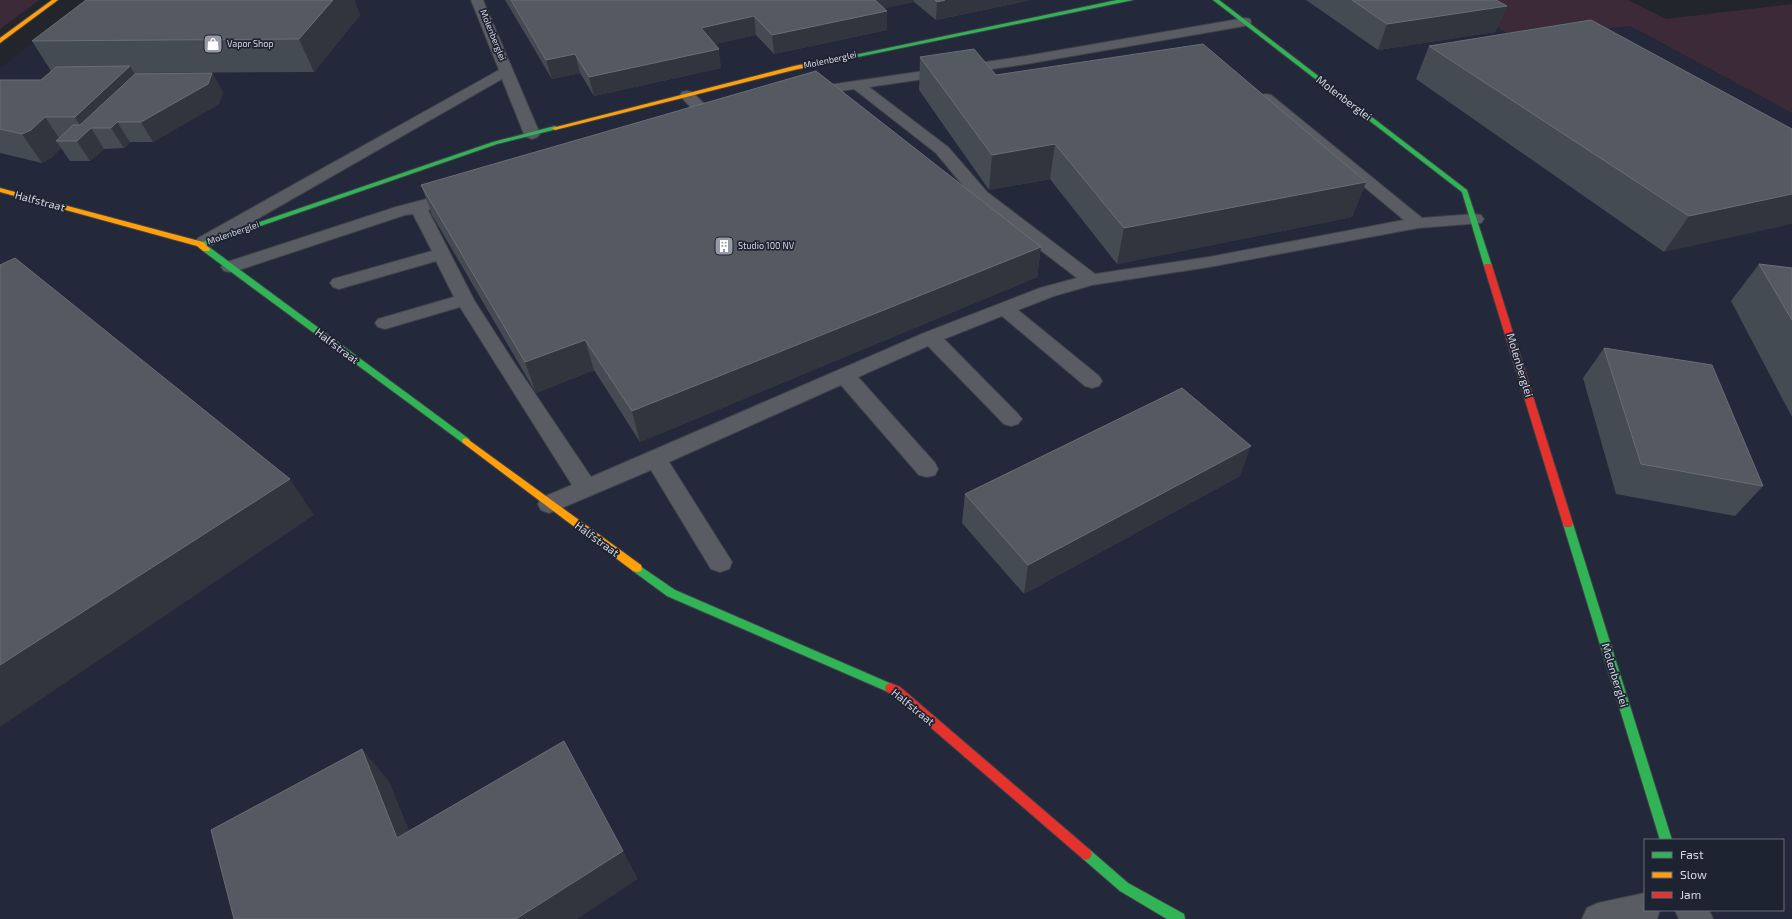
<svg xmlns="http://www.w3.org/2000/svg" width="1792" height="919" font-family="'Exo 2',sans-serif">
<rect width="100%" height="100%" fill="#23252d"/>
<path fill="#23283b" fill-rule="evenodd" d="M88,0H1453L1518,40L1629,26L1792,113V919H0V68ZM1645,840H1783V910H1645Z"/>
<path fill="#3c2a39" d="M0,0H39L0,29Z
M1453,0H1628L1666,19L1792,4V113L1630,26L1518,40Z"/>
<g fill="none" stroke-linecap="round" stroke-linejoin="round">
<defs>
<path id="lane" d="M1245,18L1250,19L1251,22L1250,25L1026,64L869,87L948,147L987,192L1095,274L1209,257L1404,220L1261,101L1259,98L1261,95L1266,94L1271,95L1422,218L1475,214L1481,215L1484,219L1481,223L1418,228L1209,267L1092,285L1054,296L1018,310L1099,376L1102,381L1099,386L1092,388L1085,386L1002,316L944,339L1018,414L1022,419L1018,424L1011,426L1004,424L928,346L858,377L935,463L938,469L935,475L927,477L919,475L841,385L669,462L732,562L729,569L720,572L711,569L651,470L557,510L549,513L541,510L538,504L541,498L572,485L460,307L385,329L378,327L375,323L378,319L454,297L436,261L339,289L333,287L330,283L333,279L432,251L413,214L405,215L236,271L230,272L224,271L221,267L224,263L396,207L457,191L463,192L465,196L463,200L428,210L474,300L513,361L591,477L924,333L1040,288L1077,278L975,200L936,153L854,89L806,96L801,95L799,92L801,89L1026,56Z
M687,91L692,92L714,113L716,116L714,119C701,122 691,107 682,98L680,95L682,92Z"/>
<path id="street" d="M471,0H483L540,134L537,137L532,139L527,137L524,134L502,79L210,246L204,247L198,246L195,242L198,238L499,70Z
M1645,893V910H1660L1657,919H1582L1587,908L1598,903Z
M1675,910H1709L1713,919H1679Z"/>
<path id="fast" d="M1117,0H1133L848,59L845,57Z
M1213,0H1219L1467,190L1492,266L1491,268H1485L1484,266L1462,192Z
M555,126L558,128L557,129L497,144L203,246H200L196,244L493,142Z
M203,247H209L469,439L470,441L469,443H463L203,251Z
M1568,520L1571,521L1573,524L1672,840H1660L1563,524L1565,521Z
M637,564L675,590L894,685L895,688L894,691L890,693L886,691L667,596L633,571L632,568L633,565Z
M1086,848L1090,850L1128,883L1184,914L1185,919H1167L1120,891L1082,858L1080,854L1082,850Z"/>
<path id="slow" d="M52,0H58L0,43V38Z
M848,55L850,56V58L794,70L555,130L552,128L794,66Z
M0,188L203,242L210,249L209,251H203L197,246L0,192Z
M466,438L641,565L642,568L641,571L637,572L633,571L463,443L462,441L463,439Z"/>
<path id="jam" d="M1485,264H1491L1492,266L1573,524L1571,527H1565L1563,524L1484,266Z
M890,683L900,687L1090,850L1092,854L1090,858L1086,860L1082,858L892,694L886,691L885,688L886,685Z"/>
</defs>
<use href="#lane" stroke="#41434a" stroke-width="2"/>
<use href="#street" stroke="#41434a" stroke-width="2"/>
<use href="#fast" stroke="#41434a" stroke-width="2"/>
<use href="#slow" stroke="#41434a" stroke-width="2"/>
<use href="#jam" stroke="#41434a" stroke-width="2"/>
<use href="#lane" fill="#5a5c63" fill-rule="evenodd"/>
<use href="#street" fill="#5a5c63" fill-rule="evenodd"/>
<use href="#fast" fill="#30b455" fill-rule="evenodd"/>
<use href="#slow" fill="#ff9f0a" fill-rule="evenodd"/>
<use href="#jam" fill="#e5322d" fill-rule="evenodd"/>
</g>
<path fill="#454b52" d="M86,0H354L360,15L314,72L134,73H212L223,92L219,104L153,142H130L124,148L104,149L90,161H70L61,148L51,158L42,163L0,153V80H41L51,71L32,41Z
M505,0H1031L936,20L914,2L884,8L887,11V30L774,54L756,35L715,44L721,68L594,96L580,73L552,79Z
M1306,0H1496L1507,6L1495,32L1378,50Z
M1429,46L1792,129L1664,252L1416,79Z
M920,57L996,75L1366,182L1352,217L1117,264L1050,179L989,190L919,90Z
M421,185L1041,247L1037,277L640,442L594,370L536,393L432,215Z
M1759,264L1792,268V417L1731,301Z
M1604,348L1763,486L1735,516L1616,494L1583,378Z
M1240,476L1024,594L962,523L965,494Z"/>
<path fill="#31353d" d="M333,0H354L360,15L314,72L299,39Z
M867,0H914V2L868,12Z
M945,0H1031L936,20L937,2Z
M1507,6L1495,32L1378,50L1387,24Z
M887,11V30L774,54L772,35Z
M754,16L756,35L704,47L701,28Z
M719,49L721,68L594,96L589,77Z
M575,54L580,73L552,79L546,60Z
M130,66L146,93L91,128L104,149L90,161L77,141L85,133L75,117Z
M212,73L223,92L219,104L153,142L141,122Z
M45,117L61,141H56L61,148L51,158L42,163L22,134Z
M117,122L130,142L124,148L111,128Z
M1055,144L1050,179L989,190L992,155Z
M1366,182L1352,217L1117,264L1124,228Z
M1792,194V224L1664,252L1689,216Z
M1041,247L1037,277L640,442L632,411Z
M585,340L594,370L536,393L525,362Z
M1251,446L1240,476L1024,594L1028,565Z
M290,479L314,515L0,727V665Z
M362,749L389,781L424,867L397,838Z
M623,851L638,879L577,919H516Z"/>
<path fill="#555a62" stroke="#696e76" d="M86,0H333L299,39L32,41Z
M511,0H875L887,11L772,35L754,16L701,28L719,49L589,77L575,54L546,60Z
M935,0H945L937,2Z
M1352,0H1496L1507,6L1387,24Z
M1591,20L1792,129V194L1689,216L1429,46Z
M1203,44L1366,182L1124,228L1055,144L992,155L920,57L974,49L996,75Z
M130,66L75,117H45L31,130L22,134L0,129V80H41L56,67Z
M816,71L1041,247L632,411L585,340L525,362L421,185Z
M212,73L208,84L141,122H117L111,128H91L77,141H56L73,125H80L135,74Z
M15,258L290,479L0,665V265Z
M1759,264L1792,268V320Z
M1604,348L1712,365L1763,486L1641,464Z
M1182,388L1251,446L1028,565L965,494Z
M564,741L623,851L516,919H234L211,830L362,749L397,838Z"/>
<defs>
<symbol id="shop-square" viewBox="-11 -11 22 22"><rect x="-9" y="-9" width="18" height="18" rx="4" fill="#979aa4" stroke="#1e2332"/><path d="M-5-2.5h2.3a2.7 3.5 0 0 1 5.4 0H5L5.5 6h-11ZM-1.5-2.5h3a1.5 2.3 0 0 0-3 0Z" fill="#fff"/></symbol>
<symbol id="building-square" viewBox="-11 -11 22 22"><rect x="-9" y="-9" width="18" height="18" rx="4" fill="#979aa4" stroke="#1e2332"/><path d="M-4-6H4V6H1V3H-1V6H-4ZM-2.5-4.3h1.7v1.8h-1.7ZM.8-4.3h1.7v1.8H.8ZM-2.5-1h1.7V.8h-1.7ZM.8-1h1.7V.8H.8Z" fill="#fff"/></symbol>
</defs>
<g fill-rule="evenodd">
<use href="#shop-square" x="202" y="33" width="22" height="22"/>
<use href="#building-square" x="713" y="235" width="22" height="22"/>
</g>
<g text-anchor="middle" stroke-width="3.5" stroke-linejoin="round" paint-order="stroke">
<g font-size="9" fill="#d6d9e4" stroke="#1e2332">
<text transform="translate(493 35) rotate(68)" y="3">Molenberglei</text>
<text transform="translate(830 60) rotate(-12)" y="3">Molenberglei</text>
<text transform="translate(233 233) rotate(-19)" y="3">Molenberglei</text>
</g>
<g font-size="9" fill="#d6d9e4" stroke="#1e2332" text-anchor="start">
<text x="227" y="47">Vapor Shop</text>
<text x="738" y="249">Studio 100 NV</text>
</g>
<g font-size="11" fill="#d6d9e4" stroke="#1e2332">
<text transform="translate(1344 98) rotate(37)" y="4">Molenberglei</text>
<text transform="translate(40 201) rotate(15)" y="4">Halfstraat</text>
<text transform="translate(337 346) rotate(37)" y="4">Halfstraat</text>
<text transform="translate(1520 365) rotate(73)" y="4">Molenberglei</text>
<text transform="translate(597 539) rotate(36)" y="4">Halfstraat</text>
<text transform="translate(1615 675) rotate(73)" y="4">Molenberglei</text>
<text transform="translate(913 707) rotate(39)" y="4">Halfstraat</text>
</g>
</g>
<rect x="1644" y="839" width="140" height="72" fill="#1e2332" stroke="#686c79"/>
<rect x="1652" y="852" width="20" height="6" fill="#30b455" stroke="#686c79"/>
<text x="1680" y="859" font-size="12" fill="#d6d9e4">Fast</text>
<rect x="1652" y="872" width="20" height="6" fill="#ff9f0a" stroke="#686c79"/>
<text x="1680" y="879" font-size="12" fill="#d6d9e4">Slow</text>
<rect x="1652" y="892" width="20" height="6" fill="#e5322d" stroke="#686c79"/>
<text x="1680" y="899" font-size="12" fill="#d6d9e4">Jam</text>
</svg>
